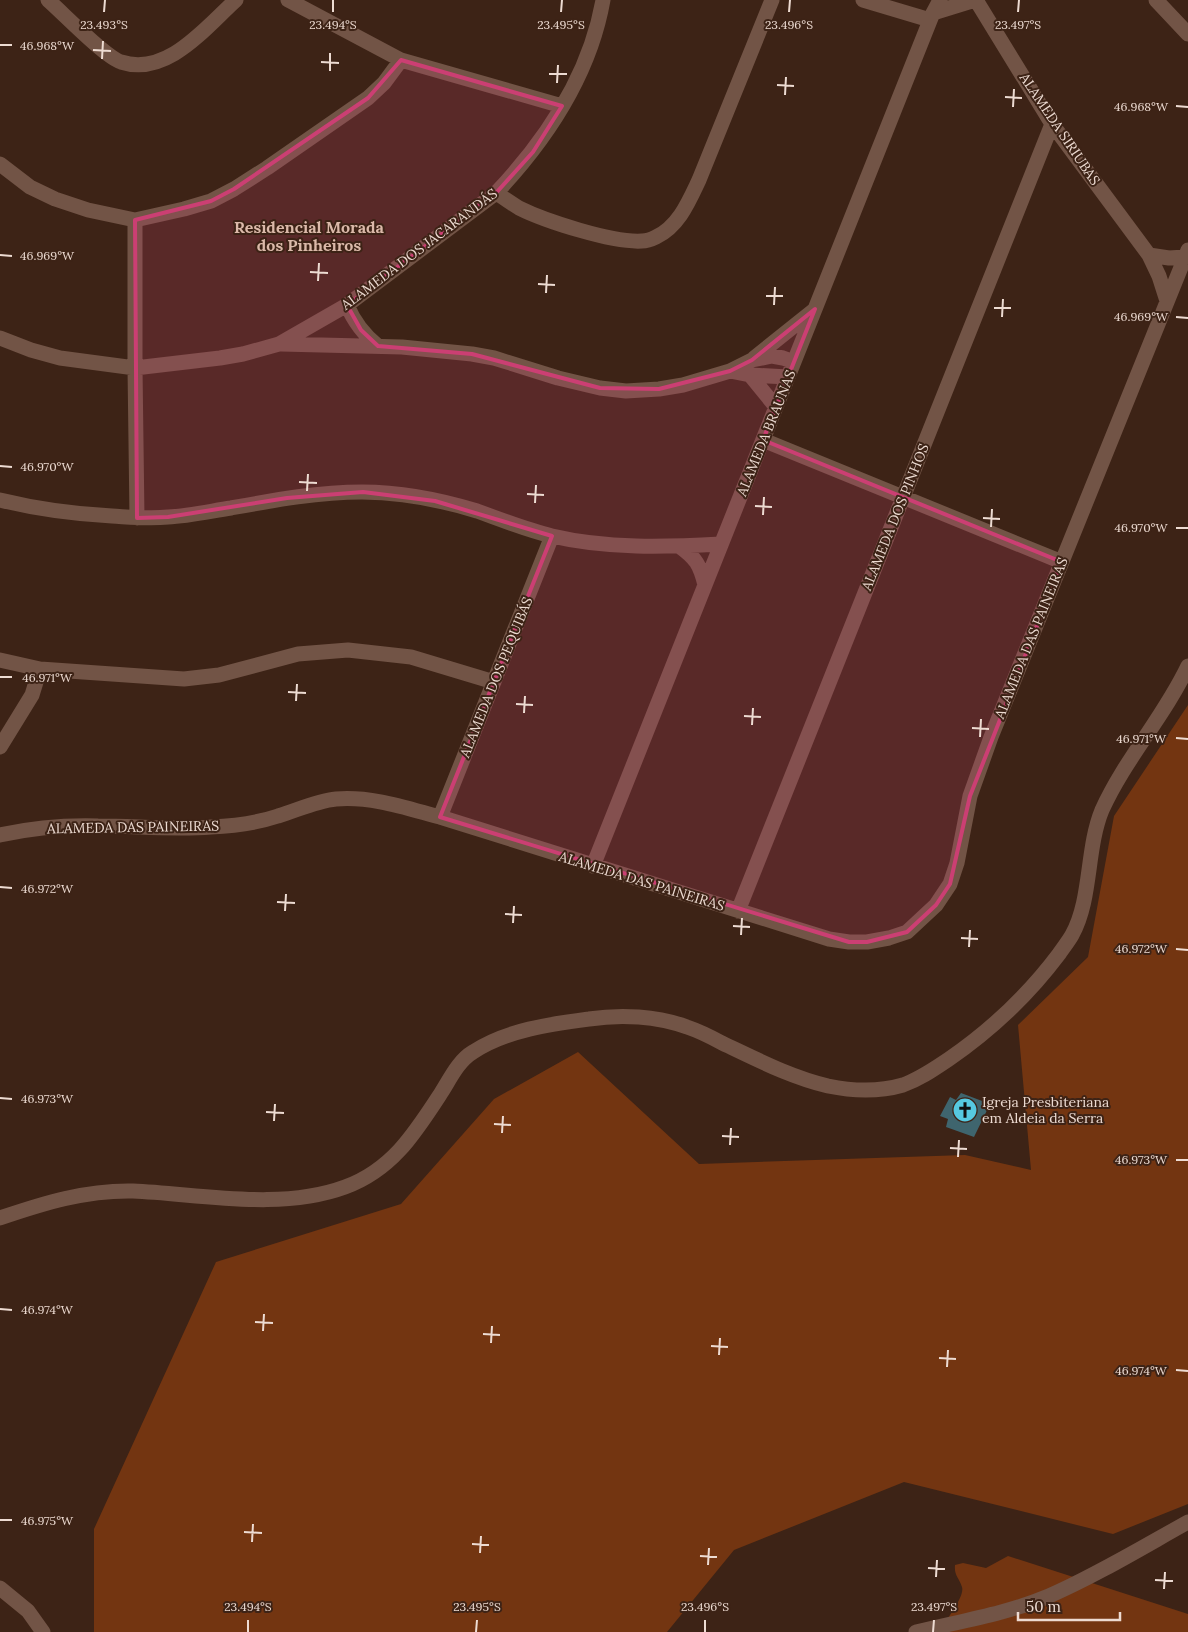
<svg xmlns="http://www.w3.org/2000/svg" width="1188" height="1632" font-family="Lora,serif">
<rect width="100%" height="100%" fill="#3d2316"/>
<path fill="#733511" d="M1188,705V1504L1113,1534L904,1482L734,1550L667,1632H94V1529L216,1262L401,1204L494,1099L578,1052L699,1164L965,1155L1031,1170L1018,1025L1088,957L1114,816Z
M1008,1556L1188,1614V1632H941V1629C946,1620 965,1597 962,1587C959,1577 954,1576 955,1565L963,1563L986,1568Z"/>
<path fill="#3f656e" d="M961,1093L990,1104L974,1137L946,1127L948,1119L940,1116L950,1097L956,1100Z"/>
<g fill="none" stroke-linecap="round" stroke-linejoin="round">
<path stroke="#725446" stroke-width="15" d="M48,0C63,13 104,56 121,62C167,77 205,28 236,0
M288,0L401,60L562,106
M863,0L930,20
M976,0L1052,124L1149,255L1159,276L1167,301
M1156,0L1188,34
M933,13L975,0
M0,164L30,187L55,199L88,210L135,220L184,209L211,201L234,189L267,168L368,98L384,83L401,60
M496,193C504,198 511,203 519,208C545,221 613,243 642,241C646,241 652,239 656,237C679,226 689,201 699,180L772,0
M135,220V368L137,518
M1149,255L1169,258L1185,257
M347,305C354,322 363,334 378,346
M0,338L31,350L60,358L135,368L220,358L243,354L279,344L347,305L496,193C547,139 590,74 603,0
M281,344L402,347L472,354L494,358L558,378L600,388L626,391L659,389L683,385L730,371L752,360L772,356L783,358L794,362
M754,358L814,310
M730,371L750,375L788,377
M750,375L776,407
M763,440L1062,562
M0,500C37,509 73,514 112,516C130,517 149,519 168,517C189,516 211,511 231,508C275,500 318,492 362,492C400,492 441,500 477,511C502,520 527,530 552,536C607,549 666,547 721,544
M679,546C696,558 700,565 705,585
M0,660L40,669L184,679L219,675L298,654L348,650L411,657L494,682
M0,747L32,695L40,669
M440,817L552,536
M0,835C32,828 65,825 98,826C136,826 173,830 211,827C233,826 257,823 278,816C298,810 316,801 336,799C372,796 406,808 440,817L829,939L849,942H867L889,938L907,932L936,905L950,884L957,863L970,796L991,737L1188,250
M593,866L933,13L940,0
M738,911L1052,124
M0,1218C44,1203 86,1190 133,1191C201,1194 280,1211 345,1187C392,1170 415,1133 441,1093C450,1079 458,1061 473,1052C506,1030 551,1024 589,1019C621,1014 657,1016 687,1027C699,1031 711,1037 722,1043C756,1059 790,1077 828,1086C852,1091 879,1092 903,1085C920,1079 934,1069 949,1059C991,1030 1029,994 1059,954C1063,948 1068,942 1072,935C1092,899 1086,849 1102,810C1125,759 1164,717 1188,666
M0,1588L28,1611L43,1632
M916,1632C961,1621 1006,1614 1049,1596C1097,1575 1143,1547 1188,1522"/>
</g>
<path fill="#cb3f73" fill-opacity="0.2" stroke="#cb3f73" stroke-width="4" stroke-linejoin="round" d="M401,60L562,106L533,152L496,193L347,305L361,330L378,346L472,354L600,388L659,389L730,371L752,360L815,309L763,440L1062,562L970,796L950,884L936,905L907,932L867,942H849L440,817L552,536L435,501L363,492L287,498L168,517L137,518L135,220L211,201L234,189L368,98Z"/>
<path fill="none" stroke="#eddbd2" stroke-width="2" d="M104,12L105,0M333,12V0M561,12L562,0M789,12L790,0M1018,12L1019,0M0,45H12M93,50L111,51M102,59L103,41M321,62L339,63M330,71V53M549,74H567M557,83L558,65M777,85L794,86M785,95L786,77M1005,97L1022,98M1176,106L1188,107M1013,107L1014,89M0,255L12,256M310,272L328,273M318,281L319,263M538,284L555,285M546,293L547,275M766,296H783M774,305L775,287M994,308H1011M1002,317L1003,299M1176,317L1188,318M0,466L12,467M299,482L317,483M307,491L308,474M527,494L544,495M535,503L536,485M755,506L772,507M763,515L764,497M983,518L1000,519M991,527L992,509M1176,528H1188M0,677H12M288,692L306,693M296,701L297,684M516,704L533,705M524,713L525,696M744,716L761,717M752,725L753,708M972,728L989,729M980,737L981,719M1176,738L1188,739M0,887L12,888M277,902L295,903M285,911L286,894M505,914L522,915M513,923L514,906M733,926L750,927M741,935L742,918M961,938L978,939M969,947L970,930M1176,949L1188,950M0,1098L12,1099M266,1112L284,1113M274,1121L275,1104M494,1124L511,1125M502,1133L503,1116M722,1136L739,1137M730,1145L731,1128M950,1148L967,1149M958,1157L959,1140M1176,1160H1188M0,1309L12,1310M255,1322L273,1323M263,1331L264,1314M483,1334L500,1335M491,1343L492,1326M711,1346L728,1347M719,1355L720,1338M939,1358L956,1359M947,1367L948,1350M1176,1370L1188,1371M0,1520H12M244,1532L262,1533M252,1542L253,1524M472,1544L489,1545M480,1553L481,1536M700,1556L717,1557M708,1565L709,1548M928,1568L945,1569M936,1577L937,1560M1155,1580L1173,1581M1164,1589L1165,1572M248,1632V1620M476,1632L477,1620M705,1632V1620M933,1632L934,1620"/>
<defs>
<symbol id="church-disc" viewBox="-11 -11 22 22"><circle r="9.5" fill="#56c9e1" stroke="#3d2316"/><path d="M-1.2-6h2.4v3.5h3.3v2.4h-3.3V6h-2.4V-.1h-3.3v-2.4h3.3Z" fill="#111"/></symbol>
</defs>
<g fill-rule="evenodd">
<use href="#church-disc" x="951" y="1096" width="28" height="28"/>
</g>
<g text-anchor="middle" stroke-width="4" stroke-linejoin="round" paint-order="stroke">
<g font-size="14" fill="#eddbd2" stroke="#3d2316">
<text transform="translate(1060 129) rotate(56)" y="5">ALAMEDA SIRIUBAS</text>
<text transform="translate(419 249) rotate(-37)" y="5">ALAMEDA DOS JACARANDÁS</text>
<text transform="translate(766 433) rotate(-68)" y="5">ALAMEDA BRAUNAS</text>
<text transform="translate(895 517) rotate(-68)" y="5">ALAMEDA DOS PINHOS</text>
<text transform="translate(1031 638) rotate(-68)" y="5">ALAMEDA DAS PAINEIRAS</text>
<text transform="translate(496 677) rotate(-68)" y="5">ALAMEDA DOS PEQUIBÁS</text>
<text transform="translate(133 827) rotate(-1)" y="5">ALAMEDA DAS PAINEIRAS</text>
<text transform="translate(642 881) rotate(17)" y="5">ALAMEDA DAS PAINEIRAS</text>
</g>
<g font-size="14" fill="#eddbd2" stroke="#3d2316" text-anchor="start">
<text x="982" y="1107">Igreja Presbiteriana<tspan x="982" dy="16">em Aldeia da Serra</tspan></text>
</g>
<g font-size="16" font-weight="bold" fill="#dbb9a9" stroke="#3d2316">
<text x="309" y="233">Residencial Morada<tspan x="309" dy="18">dos Pinheiros</tspan></text>
</g>
</g>
<g font-size="12" text-anchor="middle" fill="#eddbd2" stroke="#3d2316" stroke-width="4" stroke-linejoin="round" paint-order="stroke">
<text x="104" y="29">23.493°S</text>
<text x="333" y="29">23.494°S</text>
<text x="561" y="29">23.495°S</text>
<text x="789" y="29">23.496°S</text>
<text x="1018" y="29">23.497°S</text>
<text x="47" y="50">46.968°W</text>
<text x="1141" y="111">46.968°W</text>
<text x="47" y="260">46.969°W</text>
<text x="1141" y="321">46.969°W</text>
<text x="47" y="471">46.970°W</text>
<text x="1141" y="532">46.970°W</text>
<text x="47" y="682">46.971°W</text>
<text x="1141" y="743">46.971°W</text>
<text x="47" y="893">46.972°W</text>
<text x="1141" y="953">46.972°W</text>
<text x="47" y="1103">46.973°W</text>
<text x="1141" y="1164">46.973°W</text>
<text x="47" y="1314">46.974°W</text>
<text x="1141" y="1375">46.974°W</text>
<text x="47" y="1525">46.975°W</text>
<text x="248" y="1611">23.494°S</text>
<text x="477" y="1611">23.495°S</text>
<text x="705" y="1611">23.496°S</text>
<text x="934" y="1611">23.497°S</text>
</g>
<path d="M1018 1612v8h102v-8" fill="none" stroke="#eddbd2" stroke-width="2.5"/>
<text x="1026" y="1612" font-size="15" fill="#eddbd2" stroke="#3d2316" stroke-width="4" paint-order="stroke">50 m</text>
</svg>
